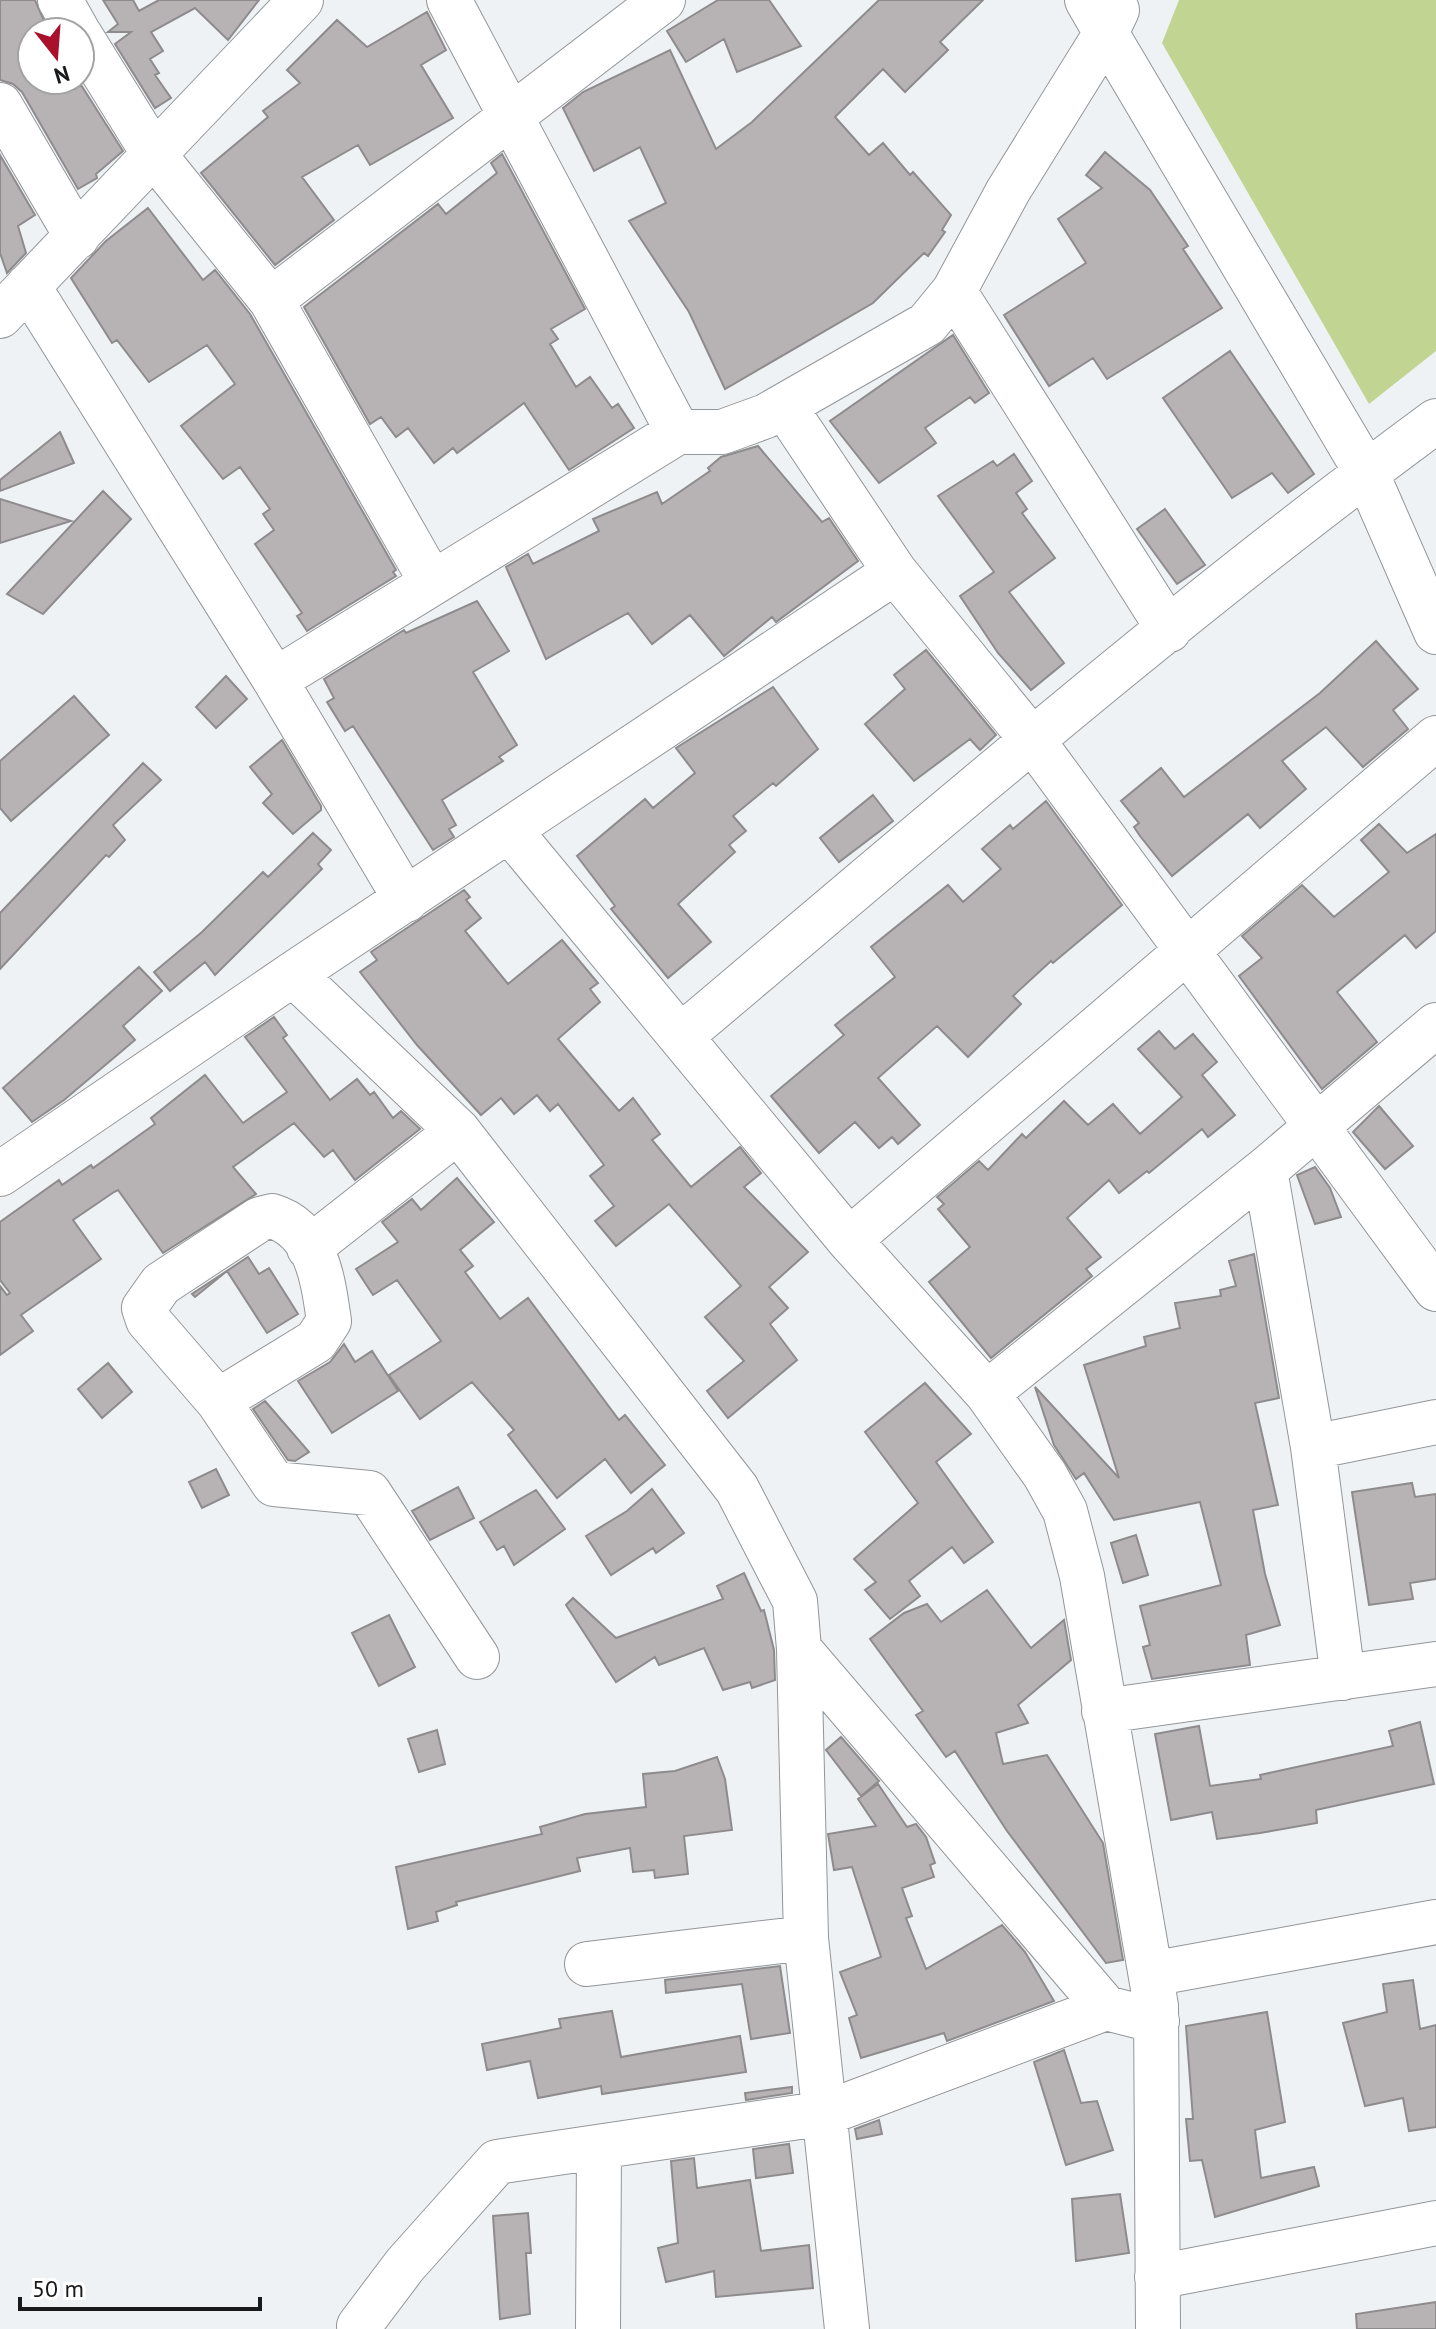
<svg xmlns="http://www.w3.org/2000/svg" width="1436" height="2329" font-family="'PT Sans',sans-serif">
<rect width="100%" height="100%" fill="#eff2f5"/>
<path fill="#c2d492" d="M1179,0H1436V351L1369,404L1162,43Z"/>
<path fill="#b7b3b5" stroke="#8e8b8d" stroke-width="2" d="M0,0H35L49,32H32V80H43L52,92L68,80L75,89L81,85L123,151L96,174L97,178L78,189L22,92L13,84L0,80Z
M103,0H133L139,11L159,0H259L228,40L195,8L151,32L163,51L150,59L159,73L155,75L171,98L155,108L115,44L131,32H108L118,24Z
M718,0H769L801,46L737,72L724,39L686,62L667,31Z
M879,0H983L940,42L948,50L905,92L883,69L835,117L869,155L883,143L910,175L913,172L951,215L942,230L945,232L928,256L924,253L873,303L725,389L689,312L629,221L666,203L640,147L594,171L563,108L583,92L670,50L716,149L752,122Z
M427,12L446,50L421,65L453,118L370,165L358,145L302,177L334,220L275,265L201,173L268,117L263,111L300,83L287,70L337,20L367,47Z
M1105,152L1150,190L1188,246L1183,249L1222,308L1107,379L1093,358L1049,386L1004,315L1086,263L1058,219L1102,188L1086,175Z
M502,154L585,309L551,329L558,339L550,344L576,387L590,377L612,408L618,404L634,428L569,470L524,403L457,453L453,448L434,463L408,428L396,437L381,417L370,424L304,307L438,204L446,214L497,173L491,163Z
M0,155L35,215L18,226L26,253L7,273L0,253Z
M148,208L203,280L215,270L250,314L396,570L393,572L396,576L307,631L297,616L302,613L255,544L274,530L263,514L270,509L240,467L223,479L181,426L235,384L207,345L149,382L117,340L112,343L71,278L106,241Z
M953,335L989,393L975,403L970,397L925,428L936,443L879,483L830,421Z
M1230,351L1314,474L1288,493L1272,473L1232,498L1163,398Z
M60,432L74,463L0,491V480Z
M758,446L822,522L829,518L858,561L776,622L772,617L724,656L690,615L652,644L628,613L546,659L506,567L528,554L533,564L599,531L593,519L657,492L662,504L710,471L708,468L721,457Z
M1014,454L1032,481L1016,493L1027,509L1022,513L1055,558L1009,592L1064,663L1031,690L998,653L960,596L994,572L938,496L993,461L997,466Z
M103,491L131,519L43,614L7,594Z
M0,499L71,521L0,543Z
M1165,509L1205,565L1177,584L1137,529Z
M477,601L509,651L473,672L517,745L499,757L503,761L442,800L456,825L449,829L454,837L433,850L353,726L345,731L327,702L334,698L324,679L404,630L406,633Z
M1376,641L1418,689L1393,710L1408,729L1363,767L1326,727L1282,761L1306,789L1260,828L1248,814L1172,876L1140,836L1134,827L1139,823L1121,801L1161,768L1184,797L1320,693Z
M926,650L996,735L980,750L970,739L914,781L865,724L905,689L894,675Z
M226,676L247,699L216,728L196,707Z
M773,687L818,749L776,786L773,783L733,816L746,831L729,845L735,852L678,904L711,942L668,978L611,909L615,906L577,856L645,799L653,808L695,773L676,748Z
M74,696L109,735L11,821L0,808V761Z
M282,740L321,806V810L293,834L263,803L272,794L250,767Z
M143,763L161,780L113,825L125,840L109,857L106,855L0,969V913Z
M873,795L893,821L839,862L820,838Z
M1046,801L1122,905L1053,963L1051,961L1013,996L1021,1004L968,1057L937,1026L878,1078L920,1125L898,1144L892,1137L879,1148L855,1122L819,1153L771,1096L844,1035L835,1025L895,977L871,947L948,885L963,902L1001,869L982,849L1010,825L1013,829Z
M1379,824L1407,853L1436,834V931L1416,948L1405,935L1337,992L1377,1042L1322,1089L1239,976L1262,958L1242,936L1302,885L1334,917L1389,872L1361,840Z
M313,833L331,850L318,864L322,869L215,975L205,962L170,991L154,972L202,932L263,872L268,877Z
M464,890L470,897L466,900L481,918L465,931L508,984L562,940L598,983L590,989L600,1002L558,1039L619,1111L633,1098L660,1134L652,1140L691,1187L740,1147L761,1173L744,1187L808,1252L769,1287L788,1308L770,1324L797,1360L728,1418L707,1391L744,1361L705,1317L741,1286L669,1204L616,1246L595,1221L614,1206L590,1176L604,1165L558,1104L550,1111L537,1095L514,1114L501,1098L481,1115L417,1045L360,972L377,960L371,952Z
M139,967L162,991L123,1026L135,1040L64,1100L32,1122L3,1088Z
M274,1017L287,1035L283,1038L330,1100L357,1079L370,1095L374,1092L393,1118L401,1111L420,1129L355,1180L333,1150L324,1157L294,1123L233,1167L256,1194L163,1253L118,1190L114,1192L73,1220L101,1259L21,1315L33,1331L0,1355V1286L7,1295L10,1293L0,1280V1222L59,1180L62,1185L91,1165L93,1168L155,1124L151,1118L205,1075L243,1123L287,1092L245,1037Z
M1159,1031L1175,1049L1193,1034L1217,1062L1202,1075L1235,1115L1208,1137L1202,1129L1149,1173L1147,1171L1119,1193L1109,1180L1067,1218L1101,1257L1086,1269L1092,1276L991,1358L929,1282L970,1247L938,1209L944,1204L937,1197L979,1161L988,1170L1022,1134L1026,1138L1064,1101L1088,1125L1113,1104L1140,1134L1182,1097L1138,1049Z
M1379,1106L1413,1146L1385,1169L1353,1132Z
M1315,1167L1330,1188L1341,1217L1315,1224L1297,1175Z
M457,1178L494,1222L460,1250L473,1266L465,1272L500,1319L528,1298L619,1420L625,1415L665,1465L631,1493L605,1459L557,1498L508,1435L514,1430L472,1382L420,1419L389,1375L441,1341L397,1280L373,1295L356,1269L398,1242L382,1222L412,1199L421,1210Z
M1254,1254L1279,1398L1255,1403L1278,1505L1253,1510L1265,1574L1280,1625L1246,1635L1250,1665L1152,1679L1143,1647L1150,1645L1140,1606L1221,1585L1200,1502L1114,1520L1084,1473L1076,1479L1054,1445L1035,1387L1119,1478L1084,1365L1146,1346L1144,1337L1180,1328L1175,1303L1221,1296L1220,1290L1236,1286L1229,1261Z
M248,1257L259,1274L269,1268L298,1314L267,1333L227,1271L195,1297L192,1294Z
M344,1344L355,1362L372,1351L398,1391L332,1433L298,1381L330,1362Z
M108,1363L132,1392L102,1418L78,1389Z
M925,1383L971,1434L936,1462L993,1542L964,1563L952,1547L909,1581L920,1596L890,1619L865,1590L876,1582L854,1559L918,1503L865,1432Z
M265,1401L309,1452L295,1461L288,1460L253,1409Z
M216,1469L229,1495L202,1508L189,1482Z
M1412,1483L1415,1497L1436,1494V1579L1410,1583L1413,1599L1369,1605L1352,1492Z
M458,1487L474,1518L430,1540L412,1511Z
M652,1489L684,1533L656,1553L653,1548L611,1575L586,1536L627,1511Z
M536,1490L565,1529L514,1565L504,1546L497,1550L480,1522Z
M1136,1535L1148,1575L1123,1583L1111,1543Z
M744,1573L761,1611L764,1610L774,1650L775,1680L752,1688L750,1682L723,1690L704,1648L659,1665L655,1657L616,1682L566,1605L573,1598L616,1638L723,1599L717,1586Z
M987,1590L1031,1648L1064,1620L1071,1660L1018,1705L1028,1723L996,1733L1003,1764L1047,1755L1103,1843L1123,1960L1106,1963L1007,1831L955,1751L946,1757L916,1715L923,1711L870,1639L904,1613L927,1604L941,1622Z
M389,1615L415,1667L379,1686L352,1633Z
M1420,1722L1434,1784L1316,1810L1317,1823L1260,1833L1217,1839L1212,1812L1171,1820L1155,1734L1199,1726L1210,1786L1261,1779L1260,1775L1393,1746L1389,1731Z
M437,1730L445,1764L419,1772L408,1739Z
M841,1737L879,1781L861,1796L826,1750Z
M717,1757L725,1779L732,1830L684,1836L688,1874L655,1878L654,1870L633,1872L630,1848L577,1858L580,1871L456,1902L457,1905L436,1912L438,1921L408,1929L396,1867L542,1834L540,1827L585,1814L646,1807L643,1774L675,1771Z
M878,1784L907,1827L916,1824L926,1837L935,1863L930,1865L934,1877L902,1888L912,1916L906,1918L926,1969L1002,1925L1025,1952L1054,2001L947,2041L944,2033L861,2058L849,2018L857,2015L840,1972L881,1957L852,1867L834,1870L828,1834L876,1826L858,1799Z
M780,1966L790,2033L751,2039L742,1984L666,1993L665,1980Z
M1413,1980L1420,2029L1436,2025V2127L1409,2131L1403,2098L1365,2106L1343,2023L1387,2012L1383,1984Z
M612,2011L621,2057L740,2036L746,2072L602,2094L601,2086L538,2098L530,2061L487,2070L482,2044L561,2028L559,2019Z
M1267,2012L1285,2122L1255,2130L1261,2178L1314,2167L1319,2186L1215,2217L1202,2160L1190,2161L1186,2119H1193L1186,2026Z
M1064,2050L1081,2103L1097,2101L1113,2150L1066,2165L1034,2062Z
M792,2087V2093L746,2100L745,2093Z
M879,2120L882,2134L857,2139L855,2129Z
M789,2144L793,2173L756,2178L753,2149Z
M694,2158L697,2188L750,2180L761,2251L809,2245L813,2288L716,2297L714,2271L666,2282L658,2248L678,2243L671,2161Z
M1120,2194L1129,2253L1076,2261L1072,2199Z
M528,2213L531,2253H526L530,2314L500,2319L493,2216Z
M1436,2302V2329H1357L1356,2314Z"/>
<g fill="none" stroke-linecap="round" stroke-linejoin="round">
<defs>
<path id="minor" d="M60,0L78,32
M449,0L678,432
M1117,10L1106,33L1366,472L1436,632
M80,35L155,156L271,300L432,583
M0,105L77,237
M28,286L275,680L406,900
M954,291L1169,630
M271,300L663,0
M0,316L301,0
M784,406L895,572L1033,741L1436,1289
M275,680L678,432H722L766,416L927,324L954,291L1008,191L1106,33L1087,0
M510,831L849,1240L987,1393L1045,1475L1065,1511L1082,1576L1156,2006L1158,2329
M293,974L458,1131L737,1489L795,1601L799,1649L1106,2008L1157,2021
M681,1036C929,827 1175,613 1436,421
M1265,1170L1313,1447L1343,1678
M0,1174L293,974L895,572
M272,1216C318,1230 323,1281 329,1321L316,1341L218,1401L148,1320L144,1308L161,1284L260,1219Z
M849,1240L1436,738
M309,1248L458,1131
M987,1393L1265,1170L1436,1025
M218,1401L274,1484L369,1493L477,1657
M1313,1447L1436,1422
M799,1649L806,1938L847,2329
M1104,1711L1436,1664
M587,1964L806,1938
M1151,1974L1436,1922
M1157,2277L1436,2223
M359,2326L405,2265L497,2162L826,2113L1106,2008
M598,2329L599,2148"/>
</defs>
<use href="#minor" stroke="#939699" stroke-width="46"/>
<use href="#minor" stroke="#fff" stroke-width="44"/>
</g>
<g transform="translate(56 56) rotate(163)"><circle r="38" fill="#ffffff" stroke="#a3a3a3" stroke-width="2"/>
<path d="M0-6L14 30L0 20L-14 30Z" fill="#a8102b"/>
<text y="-12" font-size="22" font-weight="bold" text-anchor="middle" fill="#18191a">N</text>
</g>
<path d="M20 2297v12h240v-12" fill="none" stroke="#18191a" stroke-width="4"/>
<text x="32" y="2297" font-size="24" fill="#18191a" stroke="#ffffff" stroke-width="6" paint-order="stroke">50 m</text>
</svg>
